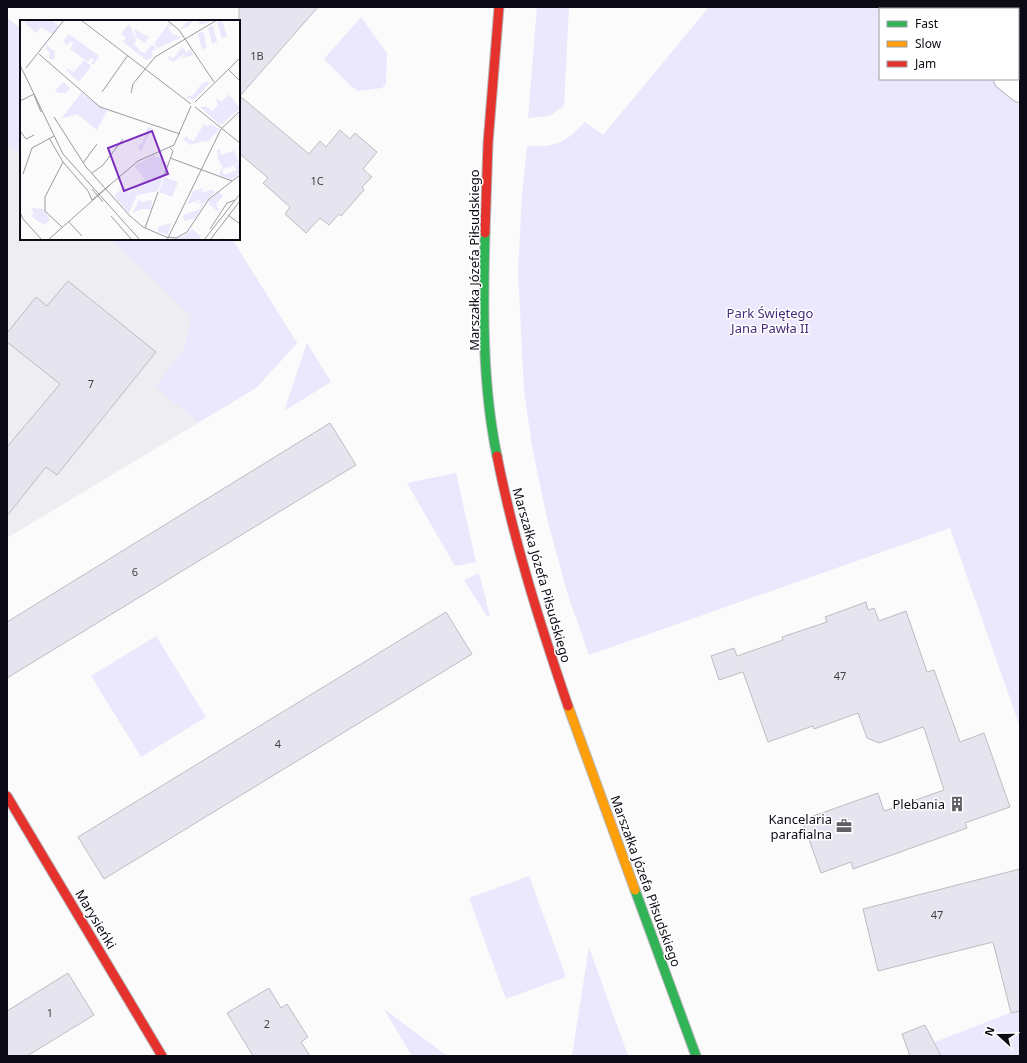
<svg xmlns="http://www.w3.org/2000/svg" width="1027" height="1063" font-family="'Noto Sans',sans-serif">
<rect width="100%" height="100%" fill="#fbfbfb"/>
<path fill="#eeedf1" d="M7,18L21,29V239H232L297,343L256,388L7,538Z"/>
<path fill="#ebe7fc" d="M537,7H569L564,106L549,116L528,118Z
M709,7H908L910,9H880V79H992L1020,103V727L950,528L589,655L567,592L547,518L532,446L524,391L518,271L522,195L527,146C556,148 566,142 585,122L603,135Z
M361,17L387,53L386,84L382,88L358,91L352,87L324,59Z
M7,18L21,29V155L7,145Z
M111,239H232L297,343L256,388L199,422L155,387L185,348L191,316Z
M307,343L331,382L284,411Z
M456,473L476,562L455,566L407,483Z
M479,573L490,616H487L464,580Z
M156,636L206,717L141,757L91,676Z
M529,876L566,977L506,999L469,898Z
M589,947L628,1056H572Z
M384,1009L447,1056H412Z
M1020,1009V1056H940L935,1042Z"/>
<path fill="#e6e4ee" stroke="#bdbcc2" d="M239,7H318L240,96L309,154L320,141L326,147L340,130L350,139L355,133L377,152L363,169L372,177L362,187L364,190L341,216L339,214L329,225L320,218L306,233L285,214L290,207L263,183L268,178L239,153Z
M68,281L156,352L57,475L46,467L7,516V447L60,384L7,342V333L36,297L47,306Z
M330,423L356,465L7,678V622Z
M866,602L868,610L874,608L879,621L906,611L927,672L934,670L960,742L984,733L1010,807L965,823L967,828L853,869L851,862L821,873L802,820L878,793L884,811L944,790L925,731L923,727L879,743L867,738L858,713L814,729L813,726L768,742L743,672L719,680L711,656L734,648L737,656L783,640L782,637L827,622L825,617Z
M446,612L472,654L104,879L78,837Z
M1020,869V1011L1011,1013L993,942L878,971L863,909Z
M68,973L94,1015L27,1056H7V1011Z
M269,988L281,1008L287,1004L308,1037L301,1042L310,1056H253L227,1013Z
M925,1025L941,1056H910L902,1034Z"/>
<g fill="none" stroke-linecap="round" stroke-linejoin="round">
<defs>
<path id="street" d="M920,7L922,9
M1005,79L1020,91"/>
<path id="fast" d="M485,233C483,307 482,384 497,456
M635,890L696,1056"/>
<path id="slow" d="M568,706L635,890"/>
<path id="jam" d="M485,233L488,143L499,7
M497,456C514,542 540,624 568,706
M7,796L162,1056"/>
</defs>
<use href="#street" stroke="#b8b7bc" stroke-width="24"/>
<use href="#fast" stroke="#b8b7bc" stroke-width="11"/>
<use href="#slow" stroke="#b8b7bc" stroke-width="11"/>
<use href="#jam" stroke="#b8b7bc" stroke-width="11"/>
<use href="#street" stroke="#fefefe" stroke-width="22"/>
<use href="#fast" stroke="#30b455" stroke-width="9"/>
<use href="#slow" stroke="#ff9f0a" stroke-width="9"/>
<use href="#jam" stroke="#e5322d" stroke-width="9"/>
</g>
<defs>
<symbol id="building-bare" viewBox="-9 -9 18 18"><path d="M-4-6H4V6H1V3H-1V6H-4ZM-2.5-4.3h1.7v1.8h-1.7ZM.8-4.3h1.7v1.8H.8ZM-2.5-1h1.7V.8h-1.7ZM.8-1h1.7V.8H.8Z" fill="#605e65" stroke="#fff" stroke-width="2.5" paint-order="stroke"/></symbol>
<symbol id="office-bare" viewBox="-9 -9 18 18"><path d="M-6-3h4V-5.5h4V-3h4V5H-6ZM-1-4.5V-3h2v-1.5ZM-6 0V1H6V0Z" fill="#605e65" stroke="#fff" stroke-width="2.5" paint-order="stroke"/></symbol>
</defs>
<g fill-rule="evenodd">
<use href="#building-bare" x="946" y="793" width="22" height="22"/>
<use href="#office-bare" x="833" y="815" width="22" height="22"/>
</g>
<g text-anchor="middle" stroke-width="3" stroke-linejoin="round" paint-order="stroke">
<g font-size="11" fill="#42404a">
<text x="257" y="60">1B</text>
<text x="317" y="185">1C</text>
<text x="91" y="388">7</text>
<text x="135" y="576">6</text>
<text x="840" y="680">47</text>
<text x="278" y="748">4</text>
<text x="937" y="919">47</text>
<text x="50" y="1017">1</text>
<text x="267" y="1028">2</text>
</g>
<g font-size="13" fill="#0c0a14" stroke="#fff">
<text transform="translate(474 260) rotate(-90)" y="5">Marszałka Józefa Piłsudskiego</text>
<text transform="translate(542 575) rotate(74)" y="5">Marszałka Józefa Piłsudskiego</text>
<text transform="translate(646 881) rotate(70)" y="5">Marszałka Józefa Piłsudskiego</text>
<text transform="translate(96 919) rotate(59)" y="5">Marysieńki</text>
</g>
<g font-size="13" fill="#462b7b" stroke="#fff">
<text x="770" y="318">Park Świętego<tspan x="770" dy="15">Jana Pawła II</tspan></text>
</g>
<g font-size="13" fill="#0c0a14" stroke="#fff" text-anchor="end">
<text x="945" y="809">Plebania</text>
<text x="832" y="824">Kancelaria<tspan x="832" dy="15">parafialna</tspan></text>
</g>
</g>
<g transform="translate(20 20)">
<rect width="220" height="220" fill="#fbfbfb"/>
<path d="M5,0H31L39,6L32,14L21,7L16,13L4,2ZM169,0H194L181,5L178,1L173,0L169,6L160,9ZM202,0L207,16L202,19L197,2ZM149,3L153,6L148,7L152,14L162,17L138,28L134,24ZM109,4L116,18L109,14L117,20L114,24L121,32L125,33L132,25L137,28L131,32L133,36L130,39L126,40L103,22L106,18L101,14ZM193,5L197,22L192,24L188,8ZM114,9L129,17L125,23L117,18ZM183,11L187,27L182,30L178,14ZM49,14L79,36L74,44H71L74,40L71,38L68,42L50,29L53,23L51,21L47,25L43,21ZM27,25L35,32L34,40L29,38L30,33L25,28ZM162,27L167,33L170,29L174,35L161,38L164,36V34L153,42L148,38L149,35L153,39ZM64,40L71,46L59,62L46,50L49,48V52L51,50L54,52ZM188,61L190,63L174,80L165,77L173,75L183,62L185,63ZM43,62L50,68L46,73H39L35,71ZM205,70L220,88L201,105L185,92L187,89L184,91L181,87H187L192,91L198,85L196,78L201,82L208,75ZM61,73L87,91L77,110L57,94L41,99ZM185,102V106L191,104L199,109L188,122L183,121L171,125L162,119L168,116V119L174,121ZM128,107L132,108L121,131L117,126L122,124ZM213,128L219,143L211,146L212,148L209,147L202,149L204,155L217,150L213,146L220,144V153L211,160L199,155L201,149L203,148L197,137L199,133L196,131L200,129L201,135L213,131ZM134,135L148,143L138,171L117,175L109,193L94,176L103,167L109,173L125,159L114,146ZM144,157L158,162L152,177L139,172ZM183,168L181,173L192,170L195,172L183,184L179,181L181,179L167,185L173,171ZM199,172L203,176L196,184L200,193L187,183L191,184L188,181ZM119,179L122,182L132,180L131,189H122L113,193ZM178,182L183,185L175,198L164,201L163,195L180,189L181,184L175,183ZM11,188L24,189L30,200L24,205L11,196L14,193ZM151,203L148,215L138,212V207ZM172,209L181,216L179,220H150L163,216Z" fill="#ebe7fc"/>
<path fill="none" stroke="#9b9b9f" stroke-width="1" d="M61,0L171,84M147,0L159,10L194,62M19,34L80,87L160,114M0,45L43,134L120,220M6,48L44,0M208,49L220,61M82,72L108,35M111,73L113,64L135,37L197,0M14,75L21,92M0,81L14,74M175,82L220,38M175,87L220,123M34,97L66,147L110,196L123,207L146,217L156,218L167,212L189,179L220,155M0,111L6,119L14,115M29,118L43,142L68,171L72,180M150,138L212,161M63,143L77,124M72,153L83,145L103,119M3,154L12,128L34,116M144,156L153,131L150,128M72,169L83,182M72,180L118,141L154,125L171,86M0,192L3,199L22,220M208,195L220,204M91,196L112,220M48,201L62,216M42,207L25,191V177L43,142M125,208L138,172M190,209L207,183L215,180M28,220L90,165M147,220L201,109L220,91M184,220L220,174M190,220L220,181"/>
<path fill="#7b2cbf" fill-opacity="0.15" stroke="#7b2cbf" stroke-width="2" d="M132,111L148,154L104,171L88,128Z"/>
<rect width="220" height="220" fill="none" stroke="#0c0a14" stroke-width="2"/>
</g>
<rect width="1027" height="1063" fill="none" stroke="#0c0a14" stroke-width="16"/>
<rect x="879" y="8" width="140" height="72" fill="#ffffff" stroke="#9e9da1"/>
<rect x="887" y="21" width="20" height="6" fill="#30b455" stroke="#9e9da1"/>
<text x="915" y="28" font-size="12" fill="#0c0a14">Fast</text>
<rect x="887" y="41" width="20" height="6" fill="#ff9f0a" stroke="#9e9da1"/>
<text x="915" y="48" font-size="12" fill="#0c0a14">Slow</text>
<rect x="887" y="61" width="20" height="6" fill="#e5322d" stroke="#9e9da1"/>
<text x="915" y="68" font-size="12" fill="#0c0a14">Jam</text>
<g transform="translate(999 1035) rotate(291)" stroke="#ffffff" stroke-width="3" paint-order="stroke">
<path d="M0-3L7 15L0 10L-7 15Z" fill="#0c0a14"/>
<text y="-6" font-size="11" font-weight="bold" text-anchor="middle" fill="#0c0a14">N</text>
</g>
</svg>
